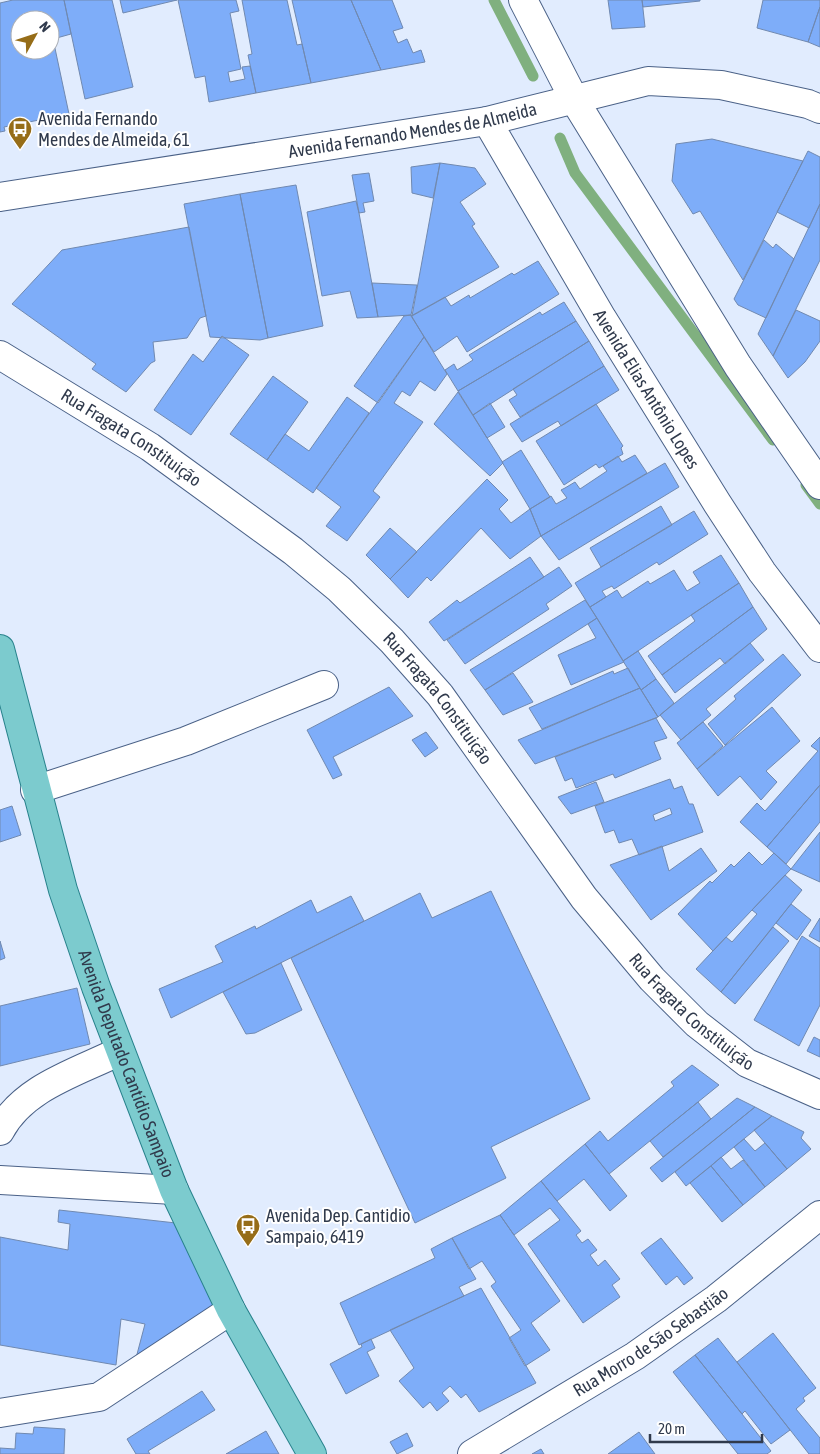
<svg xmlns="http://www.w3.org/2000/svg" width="820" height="1454" font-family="'Asap Condensed',sans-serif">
<rect width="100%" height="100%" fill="#e1ecfe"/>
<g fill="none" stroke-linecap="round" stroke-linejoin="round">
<path stroke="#80b07f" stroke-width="11" d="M494,0L533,76
M560,138L575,173L773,440
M806,485L820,504"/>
</g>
<path fill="#7eadf9" stroke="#7089b0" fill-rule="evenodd" d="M13,0H64L71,34L53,39L69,114L4,127L5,131L0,132V3ZM20,20H50V50H20Z
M64,0H112L133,87L85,99Z
M120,0H177L123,13Z
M178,0H236L239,11L230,13L241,69L228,72L230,82L245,79L242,67L250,66L256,93L209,102L205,76L195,78Z
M242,0H287L297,45L302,44L311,83L256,93L248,55L252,54Z
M292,0H351L381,70L311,83Z
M351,0H392L403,28L393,31L398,43L407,39L413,53L421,50L425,62L381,70Z
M608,0H642L645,27L612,29Z
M642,0H700V1L643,7Z
M763,0H820V7L808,42L757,28Z
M820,7V47L808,42Z
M712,139L803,161L743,280L700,211L693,214L672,181L676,144Z
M808,151L820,157V204L809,228L777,212Z
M440,163L475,168L486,184L460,202L475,224L472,226L499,267L412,316Z
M440,163L433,198L412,193L411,167Z
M369,173L374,201L363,203L365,212L359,213L352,175Z
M296,185L323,326L268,338L240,194Z
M240,194L268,338L260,340L210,337L184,204Z
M356,201L359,213L378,317L357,318L350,291L322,296L307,212Z
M820,204V260L773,356L758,334Z
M189,227L206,316L200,318L187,338L153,342L155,361L151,363L126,392L92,369L96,364L12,304L62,250Z
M764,240L773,248L776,244L794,259L766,318L738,305L734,299Z
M538,261L559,294L467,352L457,336L434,352L411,316L445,297L451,306L469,295L470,298L512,273L514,275Z
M372,283L417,285L411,315L378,317Z
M564,302L576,321L458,391L445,370L454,364L457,370L473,360L469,355L540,312L542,315Z
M796,310L820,321V341L805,362L788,378L773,356Z
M411,315L424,337L378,403L354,386L404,316Z
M576,321L589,341L473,415L458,391Z
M222,336L249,355L191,435L154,410L193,354L203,362Z
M424,337L447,374L435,391L420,381L410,396L402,391L394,403L423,422L373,491L380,497L347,541L326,526L341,507L316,488Z
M589,341L604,366L520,417L509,400L517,395L513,389Z
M604,366L619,390L561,426L558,421L522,442L510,424Z
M273,376L308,402L267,460L230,434Z
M458,392L503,463L490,476L434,424Z
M347,397L369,413L313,493L267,460L285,434L309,451Z
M490,403L505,427L487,438L473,415Z
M596,404L623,446L621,448L623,454L599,468L596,464L564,485L536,441Z
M521,450L550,497L530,509L502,462Z
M635,455L647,473L541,536L530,509L551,496L556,504L567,498L561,490L565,488L575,482L580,489L607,471L603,466L618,456L622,462Z
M665,463L679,487L559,560L541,536Z
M487,479L508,500L499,509L511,523L530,509L541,536L510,559L481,528L431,581L427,577L408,598L390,579Z
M661,506L672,525L601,567L590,548Z
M694,511L708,534L659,565L657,562L614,589L612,586L602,591L606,597L590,607L575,583Z
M390,528L417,552L390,579L366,555Z
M721,555L739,583L623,661L590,607L617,590L622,598L648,581L650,584L674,570L687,591L700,583L693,572Z
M530,557L544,577L444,641L429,622L457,600L460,603Z
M559,567L572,586L546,604L549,609L465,664L447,640Z
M739,583L753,607L662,675L648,656L695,621L691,615Z
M585,600L597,618L485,690L470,670Z
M753,607L767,629L725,664L720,658L675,693L662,675Z
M597,618L624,662L571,685L558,655L596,638L588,624Z
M750,643L764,660L706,709L711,715L681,740L660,715Z
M638,651L656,679L641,690L623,661Z
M783,654L801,675L725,745L708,724L736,699L734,696Z
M628,668L640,688L542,729L529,708L613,671L614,674Z
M513,673L533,702L503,715L485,690Z
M656,679L674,703L658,717L641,690Z
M389,687L413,716L333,757L342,775L333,779L307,730Z
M640,688L658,717L535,764L518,740Z
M772,707L800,741L766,771L777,782L761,800L740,776L718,796L697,769Z
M656,718L667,738L654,742L661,759L615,778L613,774L576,788L572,778L565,781L555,757Z
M703,722L723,746L697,769L677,743Z
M426,732L438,748L425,757L412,740Z
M820,737V785L767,847L740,822L757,803L765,811L818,751L811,746Z
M670,779L674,789L682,786L689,804H693L703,832L639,855L632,839L619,843L614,830L605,833L595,806ZM670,808L672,814L655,821L653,815Z
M596,782L604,802L571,814L558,797Z
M820,785V822L786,864L767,847Z
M12,806L21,835L0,842V810Z
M820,832V882L791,869Z
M662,846L669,871L701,848L717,871L651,920L610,865Z
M749,852L762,865L774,853L791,869L713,951L678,914L710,881L712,883L731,864L734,867Z
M785,875L802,890L721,992L696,969L726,937L732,942L757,914L752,910Z
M491,891L590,1099L491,1147L506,1178L415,1223L291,958L420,893L432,918Z
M351,896L364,921L171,1018L159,989L223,962L215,946L220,943L255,926L256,929L311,900L317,913Z
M791,904L811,920L797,940L776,923Z
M820,918V942L809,936Z
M773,927L789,941L735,1004L721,992Z
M802,936L820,948V1005L799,1046L754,1020Z
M0,941L5,958L0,960Z
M281,963L302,1010L255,1033L246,1034L223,992Z
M77,988L90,1044L0,1066V1006Z
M814,1037L820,1040V1057L807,1051Z
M692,1065L719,1085L609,1174L585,1144L600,1131L608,1141L674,1086L671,1082Z
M737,1098L755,1107L662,1182L650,1168Z
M698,1102L711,1119L663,1157L650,1141Z
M755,1107L772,1116L686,1186L675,1172Z
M772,1116L804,1132L801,1138L811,1149L787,1169L754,1130Z
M744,1139L755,1151L765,1143L787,1169L765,1187L734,1147Z
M585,1144L627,1196L610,1211L584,1179L557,1201L541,1181Z
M721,1157L731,1169L743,1160L765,1187L743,1205L711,1166Z
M711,1166L743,1205L722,1222L690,1183Z
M541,1181L581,1231L576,1235L582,1243L588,1239L597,1250L590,1255L598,1266L605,1260L620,1279L612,1285L620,1297L583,1323L528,1244L560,1220L550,1208L514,1235L500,1215Z
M59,1210L176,1223L217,1303L136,1358L145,1324L121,1319L116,1365L0,1345V1237L68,1250L70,1224L58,1222Z
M500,1215L560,1301L531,1323L550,1350L525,1366L509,1338L521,1330L491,1286L496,1282L482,1261L469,1269L452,1238Z
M452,1238L476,1279L459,1287L464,1296L359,1345L340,1303L435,1258L431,1249Z
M661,1238L693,1278L684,1285L677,1276L666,1285L641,1253Z
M481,1288L536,1383L479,1412L466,1394L461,1398L450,1386L442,1393L449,1401L437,1411L430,1402L423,1408L399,1381L414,1368L390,1330Z
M773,1333L816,1388L803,1398L805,1401L796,1409L820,1438V1454H809L737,1362Z
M718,1338L790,1430L771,1444L745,1411L742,1414L695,1355Z
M371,1339L375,1348L367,1352L379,1376L346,1394L330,1364L362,1347L361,1344Z
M695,1355L742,1414L771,1451L767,1454H738L673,1372Z
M202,1391L215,1410L148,1451L150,1454H136L127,1439Z
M34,1427L65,1429L64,1454H0V1448L15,1449L16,1433L33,1434Z
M266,1431L279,1454H226Z
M639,1432L655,1454H608Z
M407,1433L413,1446L397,1454L390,1442Z
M541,1449L544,1454H532Z"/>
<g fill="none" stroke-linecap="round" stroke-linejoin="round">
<defs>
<g id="minor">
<path d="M523,0L575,101L738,366L820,485"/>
<path id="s1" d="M487,121L602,318L717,503L762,572L820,648"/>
<path id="s2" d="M0,197L487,121L648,81L721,85L808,104L820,109"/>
<path id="s3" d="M0,355L150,447L293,551L339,589L392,641L440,695L584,898L652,979L697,1024L747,1063L820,1095"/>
<path d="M35,790L186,741L324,685"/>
<path d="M0,1131C23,1087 78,1072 120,1051"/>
<path d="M0,1180L174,1190"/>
<path d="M0,1413L99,1397L231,1310"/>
<path id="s4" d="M472,1454L635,1356L716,1299L820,1215"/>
</g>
<g id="major">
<path id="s5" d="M0,649L63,890L96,987L174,1190L231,1310L312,1454"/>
</g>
</defs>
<use href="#minor" stroke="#4a6187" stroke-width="30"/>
<use href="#major" stroke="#28828c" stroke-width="30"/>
<use href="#minor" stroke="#fff" stroke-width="28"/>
<use href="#major" stroke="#7ccbce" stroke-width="28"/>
</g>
<defs>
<symbol id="bus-pin" viewBox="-11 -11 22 30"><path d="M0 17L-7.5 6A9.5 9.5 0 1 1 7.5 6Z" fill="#966d18" stroke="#fff"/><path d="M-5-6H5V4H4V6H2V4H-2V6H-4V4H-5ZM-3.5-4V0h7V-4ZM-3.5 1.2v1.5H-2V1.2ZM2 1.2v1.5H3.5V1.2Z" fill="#fff"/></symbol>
</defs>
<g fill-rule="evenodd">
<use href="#bus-pin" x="6" y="115" width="28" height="38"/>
<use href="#bus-pin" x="234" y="1212" width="28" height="38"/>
</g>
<g text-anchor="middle" stroke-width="4" stroke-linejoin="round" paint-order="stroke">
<g font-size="18" fill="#303a4c" stroke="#fff" text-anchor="start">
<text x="38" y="125">Avenida Fernando<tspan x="38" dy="21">Mendes de Almeida, 61</tspan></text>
<text x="266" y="1222">Avenida Dep. Cantidio<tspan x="266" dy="21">Sampaio, 6419</tspan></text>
</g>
<g font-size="18" fill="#303a4c" stroke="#fff">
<text dy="6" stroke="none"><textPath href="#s2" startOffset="418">Avenida Fernando Mendes de Almeida</textPath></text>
<text dy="6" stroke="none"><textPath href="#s1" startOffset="312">Avenida Elias Antônio Lopes</textPath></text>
<text dy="6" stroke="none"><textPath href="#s3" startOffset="155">Rua Fragata Constituição</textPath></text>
<text dy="6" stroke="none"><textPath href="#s3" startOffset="560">Rua Fragata Constituição</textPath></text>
<text dy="6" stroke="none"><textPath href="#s3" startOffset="965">Rua Fragata Constituição</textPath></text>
<text dy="6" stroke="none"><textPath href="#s5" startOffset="434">Avenida Deputado Cantídio Sampaio</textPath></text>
<text dy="6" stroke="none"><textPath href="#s4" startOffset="211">Rua Morro de São Sebastião</textPath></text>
</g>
</g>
<g transform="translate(35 35) rotate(50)"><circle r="24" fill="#ffffff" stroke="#acb0b7"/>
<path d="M0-4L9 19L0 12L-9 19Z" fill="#966d18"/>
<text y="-8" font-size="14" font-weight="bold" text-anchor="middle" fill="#303a4c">N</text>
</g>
<path d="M650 1434v8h112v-8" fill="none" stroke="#303a4c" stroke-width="2.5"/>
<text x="658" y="1434" font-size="15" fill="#303a4c" stroke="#ffffff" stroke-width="4" paint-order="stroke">20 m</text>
</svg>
